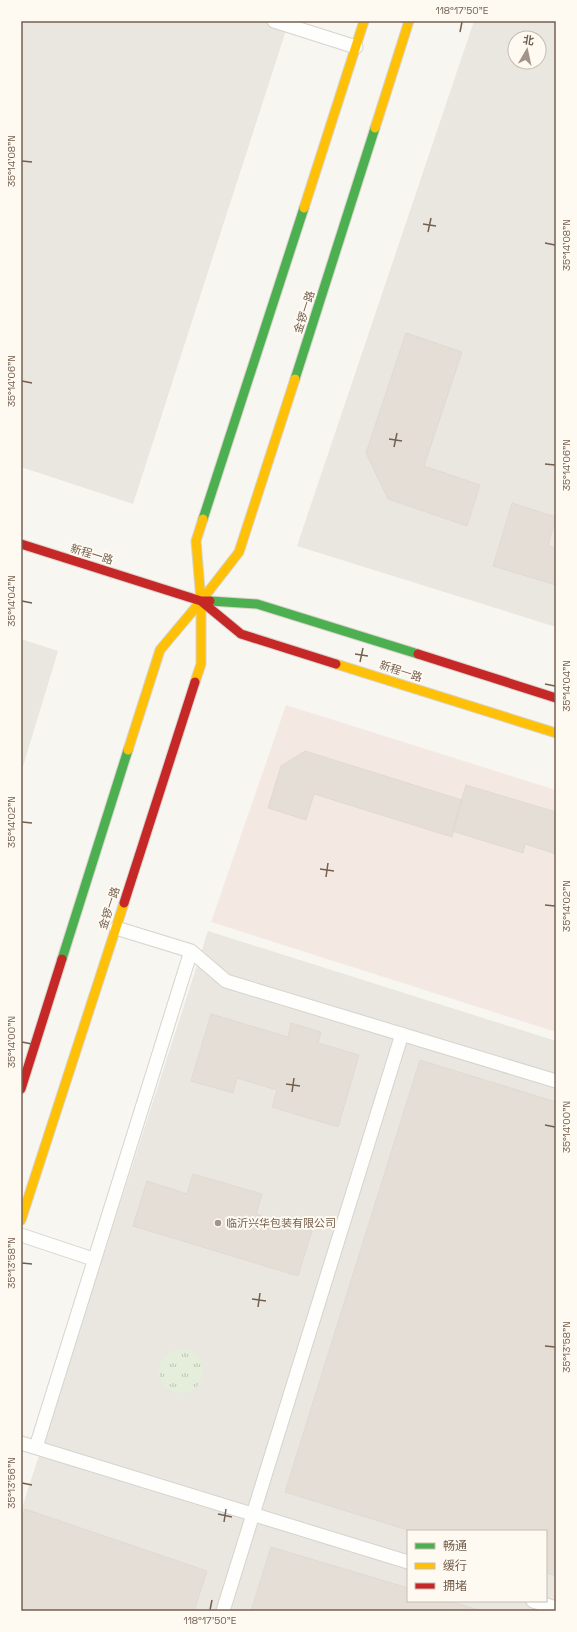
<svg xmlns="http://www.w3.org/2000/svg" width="577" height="1632" font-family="'Space Grotesk','Noto Sans SC',sans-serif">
<defs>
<pattern id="grass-tufts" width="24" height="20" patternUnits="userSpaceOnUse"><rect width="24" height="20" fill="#e4eedb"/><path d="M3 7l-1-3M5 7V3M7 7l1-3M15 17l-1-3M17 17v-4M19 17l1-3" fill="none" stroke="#bdc4b4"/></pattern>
</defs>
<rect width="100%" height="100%" fill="#f8f6f0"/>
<path fill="#f4e9e2" d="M286,705L556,790V1032L211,922Z"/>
<path fill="#eae6e0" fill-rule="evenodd" d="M21,21H289L133,504L21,467Z
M474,21H556V627L297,546ZM515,38H539V62H515Z
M21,639L58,651L21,773Z
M208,931L556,1041V1611H21V1511ZM408,1531H546V1601H408Z"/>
<path fill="url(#grass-tufts)" d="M159 1371a22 22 0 1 1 44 0a22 22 0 1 1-44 0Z"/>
<path fill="#e4ded7" stroke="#e0dad2" d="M406,333L462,352L424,466L480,485L467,526L388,499L366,453Z
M512,503L556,517L548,546L556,548V585L493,566Z
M305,751L462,800L452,837L314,794L306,820L268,808L281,766Z
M466,785L556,812V854L525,844L523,853L452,831Z
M211,1014L288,1037L291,1023L321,1032L318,1043L359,1055L338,1127L272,1107L277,1090L237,1078L233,1093L191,1081Z
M420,1060L556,1102V1576L546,1573V1531H411L285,1492Z
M193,1174L262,1194L256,1214L312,1231L298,1276L133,1226L147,1181L187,1194Z
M25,1509L207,1571L194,1611H21V1521Z
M271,1547L408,1588V1601H449L482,1611H251Z"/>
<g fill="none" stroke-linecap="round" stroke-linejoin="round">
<defs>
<path id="lane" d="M274,21L356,47
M191,951L226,981L556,1081
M21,1235L93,1259
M21,1443L408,1562
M36,1447L191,951L116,928
M533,1601L556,1608
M223,1611L402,1034"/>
<path id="fast" d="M295,379L375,128
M203,519L304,208
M210,601L257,604L418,654
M62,959L128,750"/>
<path id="slow" d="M375,128L409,21
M304,208L364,21
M336,664L556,733
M195,682L201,664V601L239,552L295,379
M128,750L160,650L201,601L196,541L203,519
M21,1220L124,903"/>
<path id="jam" d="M21,544L201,601H210
M201,601L241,634L336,664
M418,654L556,698
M124,903L195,682
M21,1089L62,959"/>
</defs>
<use href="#lane" stroke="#d7d3ce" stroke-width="15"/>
<use href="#fast" stroke="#d8d3cd" stroke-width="11"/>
<use href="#slow" stroke="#d8d3cd" stroke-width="11"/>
<use href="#jam" stroke="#d8d3cd" stroke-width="11"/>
<use href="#lane" stroke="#fefefd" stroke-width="13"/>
<use href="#fast" stroke="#4caf50" stroke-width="9"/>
<use href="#slow" stroke="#ffc107" stroke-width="9"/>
<use href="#jam" stroke="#c62828" stroke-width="9"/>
</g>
<path fill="none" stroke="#756050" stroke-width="1.5" d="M460,32L462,22M22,161L32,162M423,224L436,226M428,232L431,218M545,243L555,245M22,381L32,383M389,439L402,441M394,447L397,433M545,464L555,465M22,601L32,603M355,654L368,656M360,662L363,648M545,684L555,686M22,822L32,823M320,869L334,871M326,877L328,863M545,905L555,906M22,1042L32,1044M286,1084L300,1086M292,1092L294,1078M545,1125L555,1127M22,1263L32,1264M252,1299L266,1301M258,1307L260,1293M545,1346L555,1347M22,1483L32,1485M218,1514L232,1517M224,1522L226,1509M210,1610L212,1600"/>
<circle fill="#a39488" stroke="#fefaf2" stroke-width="1.5" cx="218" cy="1223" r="4"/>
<g text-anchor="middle" stroke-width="4" stroke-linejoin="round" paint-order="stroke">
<g font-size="11" fill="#756050" stroke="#fefaf2">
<text transform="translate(304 312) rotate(-72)" y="4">金锣一路</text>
<text transform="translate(92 554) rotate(17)" y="4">新程一路</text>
<text transform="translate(401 671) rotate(18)" y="4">新程一路</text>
<text transform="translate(109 908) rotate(-72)" y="4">金锣一路</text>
</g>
<g font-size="11" fill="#756050" stroke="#fefaf2" text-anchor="start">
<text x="226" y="1227">临沂兴华包装有限公司</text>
</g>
</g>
<rect width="577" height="1632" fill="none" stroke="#fefaf2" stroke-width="44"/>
<rect x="407" y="1530" width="140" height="72" fill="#fefaf2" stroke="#c7bcb1"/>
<rect x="415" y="1543" width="20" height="6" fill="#4caf50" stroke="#c7bcb1"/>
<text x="443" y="1550" font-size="12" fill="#756050">畅通</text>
<rect x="415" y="1563" width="20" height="6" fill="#ffc107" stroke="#c7bcb1"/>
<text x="443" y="1570" font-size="12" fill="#756050">缓行</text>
<rect x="415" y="1583" width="20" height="6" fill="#c62828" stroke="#c7bcb1"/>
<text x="443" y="1590" font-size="12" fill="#756050">拥堵</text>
<g transform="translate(527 50) rotate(9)"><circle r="19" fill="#fefaf2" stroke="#c7bcb1"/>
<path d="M0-3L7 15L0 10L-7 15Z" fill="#a39488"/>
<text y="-6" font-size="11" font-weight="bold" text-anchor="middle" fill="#756050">北</text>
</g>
<rect x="22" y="22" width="533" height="1588" fill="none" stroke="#756050" stroke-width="1.5"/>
<g font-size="10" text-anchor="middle" fill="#756050">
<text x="462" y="14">118°17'50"E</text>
<text transform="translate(11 161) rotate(-90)" y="4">35°14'08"N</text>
<text transform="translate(566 245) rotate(-90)" y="4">35°14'08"N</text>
<text transform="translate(11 381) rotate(-90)" y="4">35°14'06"N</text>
<text transform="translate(566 465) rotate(-90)" y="4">35°14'06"N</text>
<text transform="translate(11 601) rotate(-90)" y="4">35°14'04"N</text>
<text transform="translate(566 686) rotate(-90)" y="4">35°14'04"N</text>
<text transform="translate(11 822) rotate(-90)" y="4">35°14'02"N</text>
<text transform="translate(566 906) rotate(-90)" y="4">35°14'02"N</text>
<text transform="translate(11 1042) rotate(-90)" y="4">35°14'00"N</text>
<text transform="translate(566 1127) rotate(-90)" y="4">35°14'00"N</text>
<text transform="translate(11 1263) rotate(-90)" y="4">35°13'58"N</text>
<text transform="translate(566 1347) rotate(-90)" y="4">35°13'58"N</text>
<text transform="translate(11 1483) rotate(-90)" y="4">35°13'56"N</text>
<text x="210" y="1624">118°17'50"E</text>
</g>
</svg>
